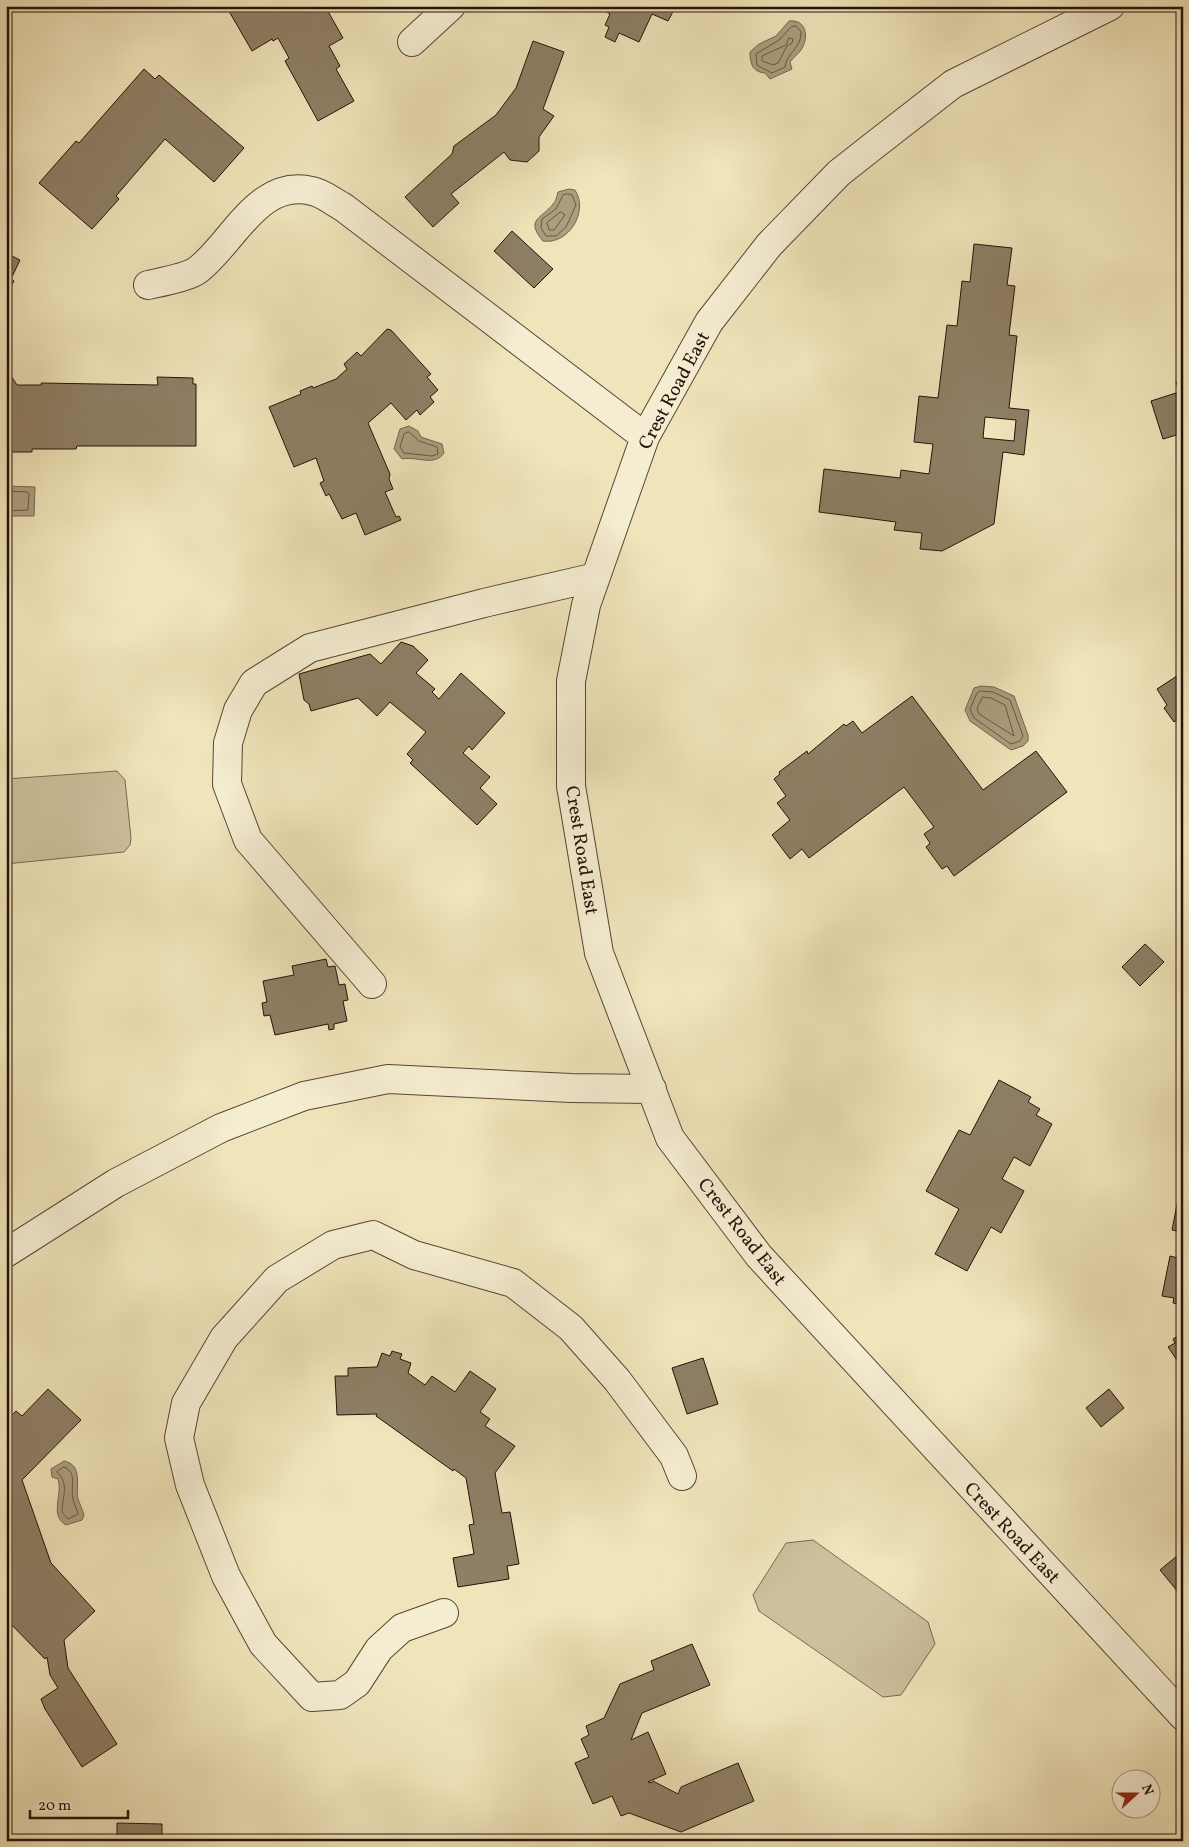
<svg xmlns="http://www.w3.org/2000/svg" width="1189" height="1847" font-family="Vollkorn,serif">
<rect width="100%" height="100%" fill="#f0e4ba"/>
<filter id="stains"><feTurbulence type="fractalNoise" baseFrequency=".004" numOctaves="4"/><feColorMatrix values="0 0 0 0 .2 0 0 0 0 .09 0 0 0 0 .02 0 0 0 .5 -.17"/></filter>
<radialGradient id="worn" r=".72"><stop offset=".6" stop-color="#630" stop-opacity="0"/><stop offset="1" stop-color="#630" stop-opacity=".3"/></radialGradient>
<path fill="#cdc09c" stroke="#786952" d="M117,771L125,780L131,838L130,845L124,852L6,864V779Z
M813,1540L928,1622L935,1644L901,1695L883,1697L759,1611L753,1595L786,1543Z"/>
<path fill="#ab9d7d" stroke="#75654e" d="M789,21C807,19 809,38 801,50C798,54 793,58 790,62L792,69L770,79L765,73C752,72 750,63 750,52L759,44L776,36Z
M569,189L575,190C589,211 569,245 543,241C524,219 543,218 553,204C556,201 557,196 558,192Z
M409,426L418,431L421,437L442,444L444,453C434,467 418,456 402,459L394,449L400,429Z
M6,486L35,487L34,516H6Z
M981,686L994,687L1014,696L1028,735V741L1023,746L1011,750L970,721L965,710L974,688Z
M64,1461C84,1465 75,1487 78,1499C80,1504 82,1509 84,1515L82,1520L66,1525C49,1515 63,1495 58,1479L52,1477L51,1469Z"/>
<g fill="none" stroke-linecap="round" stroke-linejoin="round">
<path stroke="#685842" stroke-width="1" d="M796,26L801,32C802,48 786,53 785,67L772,73L757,65L756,54L779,40L791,27Z
M789,38L793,39L792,43L787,46L778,63L773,65L762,61V56L786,45Z
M568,194L572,195L576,205L566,227L556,236H546L541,228L542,219L556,209L563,195Z
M561,212L565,215L554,230H549L547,223Z
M409,432L419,441L437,447L438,454L432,456L404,453L400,447L404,434Z
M6,491L27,492L29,494L28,510L6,511
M981,691L993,692L1010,700L1023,736L1020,741L1011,744L974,718L970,709L977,693Z
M983,697L991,698L1005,705L1014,736L979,714L977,709Z
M64,1467C78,1472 70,1488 73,1499C74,1504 77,1509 78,1514L68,1519L62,1512C62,1497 70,1484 57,1472Z"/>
</g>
<path fill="#8e7f65" stroke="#241208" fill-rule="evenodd" d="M226,6H325L343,38L329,46L340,66L336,69L354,101L318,121L285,61L289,58L278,38L273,41L272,39L252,51Z
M603,6H676L668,21L652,14L639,42L619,33L615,42L605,37L609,27L605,25L610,14L601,9Z
M533,41L564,52L543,109L554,116L539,137V151L527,162L510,160L504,152L451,194L459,203L433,227L405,197L452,154L454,146L496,115L516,88Z
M144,69L155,79L159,75L244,148L214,182L165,139L116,196L119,199L92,229L39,183L76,141L79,143Z
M512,231L553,269L534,288L494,251Z
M974,244L1012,248L1007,285L1015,286L1009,335L1017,336L1009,408L1029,410L1024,455L1003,452L994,524L942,551L920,549L922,533L894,530L896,522L819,512L824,469L900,478L901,470L929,474L933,444L914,442L919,396L938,398L947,325L957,326L962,281L970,282ZM985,417L1016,420L1014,441L983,438Z
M6,253L20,260L11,279L14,281L6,295Z
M387,329L391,330L431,374L427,377L438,390L430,397L434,402L420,415L417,410L406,420L391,403L368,423L390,474L389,479L393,489L385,492L396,517L399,516L401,520L365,535L356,513L342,519L329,494L326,496L320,483L324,481L316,458L294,467L269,407L301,394L300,391L312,386L313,388L336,379L347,369L344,364L357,352L361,356Z
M6,368L17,385H42L41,383L158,385L157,377L193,378V384H196V446H77L76,449H32V452H9V455H6Z
M1183,380V433L1163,439L1151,401L1179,392L1176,382Z
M401,642L413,646L428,660L416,673L435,689L432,692L439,699L461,673L505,713L472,750L469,746L463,753L490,777L480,788L497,804L477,825L410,763L413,760L407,754L426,732L390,702L377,716L358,698L311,711L309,704L304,700L299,674L370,654L381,664Z
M1183,672V723L1181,724L1178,719L1174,722L1164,708L1167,705L1157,689Z
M912,696L983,790L1036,751L1067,792L954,876L947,866L942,869L926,847L930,843L924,834L934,827L904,787L809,858L802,849L790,859L772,835L790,820L777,803L786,796L774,779L780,774L779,772L807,751L808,754L844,724L846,726L853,721L862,733Z
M1145,944L1164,962L1140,986L1122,967Z
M326,959L328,967L335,966L339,985L345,984L348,1000L343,1001L347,1021L334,1024V1029L329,1030L328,1024L275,1035L270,1015L264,1016L262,1003L267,1002L263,981L294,975L292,966Z
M999,1080L1031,1097L1028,1102L1040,1109L1036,1115L1052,1124L1030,1166L1014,1157L1002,1179L1024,1191L1001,1233L991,1227L967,1271L935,1254L959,1209L926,1191L959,1130L970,1135Z
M1180,1189L1183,1190V1232L1172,1230Z
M1170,1256L1182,1259L1183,1256V1305L1173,1303L1174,1298L1162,1296Z
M1183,1333V1369L1168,1347L1175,1343L1173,1339Z
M392,1351L402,1354L400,1359L411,1363L408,1373L425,1385L432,1376L455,1392L470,1371L496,1389L480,1412L490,1419L485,1426L515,1446L495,1473L502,1513L510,1512L519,1564L507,1566L509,1579L458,1587L453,1558L474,1554L469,1525L474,1524L466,1478L454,1469L453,1471L376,1416L377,1414L337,1415L335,1376H348V1368L377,1367L382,1353L390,1356Z
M703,1358L718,1404L687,1414L672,1368Z
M48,1389L81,1420L22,1480L51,1563L95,1611L64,1640L68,1668L117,1744L82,1767L45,1709L41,1699L58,1688L50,1675L47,1657L45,1659L6,1619V1421L16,1411L22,1416Z
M1109,1389L1124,1408L1101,1427L1086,1408Z
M1183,1551V1598L1160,1570Z
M692,1644L710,1685L642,1713L631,1740L648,1732L666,1774L648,1782L652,1783L653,1781L678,1794L681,1787L738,1763L754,1801L681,1832L629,1813L621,1816L612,1796L593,1804L575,1763L589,1757L581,1739L589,1735L586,1726L604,1718L620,1684L654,1670L651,1661Z
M117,1823L162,1824V1841H117Z"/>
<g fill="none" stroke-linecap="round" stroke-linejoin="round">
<defs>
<path id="minor" d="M1110,6L953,84L872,147L839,173L769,245L709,322L645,437L586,605L571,681V786L599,953L670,1138L759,1256L1183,1716
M412,42L451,6
M148,285C161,282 190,277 199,269C234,241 259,178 312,191C323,193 333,202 343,207L645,437
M372,984L248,840L227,784L228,743L238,710L254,683L310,648L484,603L596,577
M6,1253L116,1183L221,1128L304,1096L388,1079L571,1088L652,1089
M444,1613L402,1628L379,1649L357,1683L340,1695L312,1697L263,1644L226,1576L190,1485L179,1438L186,1403L224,1338L277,1279L333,1245L373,1235L414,1255L513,1283L571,1328L617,1380L674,1456L682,1476"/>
</defs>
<use href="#minor" stroke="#574634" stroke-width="30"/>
<use href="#minor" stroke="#f5edd2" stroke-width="28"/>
</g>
<g text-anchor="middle" stroke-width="4" stroke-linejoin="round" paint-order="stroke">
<g font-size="19" fill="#241208" stroke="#f5edd2">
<text transform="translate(673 390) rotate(-62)" y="7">Crest Road East</text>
<text transform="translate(583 850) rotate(81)" y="7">Crest Road East</text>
<text transform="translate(743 1231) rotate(52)" y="7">Crest Road East</text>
<text transform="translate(1013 1532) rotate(47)" y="7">Crest Road East</text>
</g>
</g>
<rect width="1189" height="1847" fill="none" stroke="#f0e4ba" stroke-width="25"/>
<rect x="8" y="8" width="1174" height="1832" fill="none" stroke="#241208" stroke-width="2.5"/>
<rect x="12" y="12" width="1164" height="1822" fill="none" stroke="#241208"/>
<g transform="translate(1136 1794) rotate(69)"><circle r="24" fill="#f5edd2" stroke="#a19581"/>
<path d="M0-4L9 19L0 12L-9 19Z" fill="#8f2418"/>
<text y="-8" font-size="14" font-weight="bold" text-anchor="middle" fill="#241208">N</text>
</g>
<path d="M30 1810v8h98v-8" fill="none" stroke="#241208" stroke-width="2.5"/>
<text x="38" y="1810" font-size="15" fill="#241208" stroke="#f5edd2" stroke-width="4" paint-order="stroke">20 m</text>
<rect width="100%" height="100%" filter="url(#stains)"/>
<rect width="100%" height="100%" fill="url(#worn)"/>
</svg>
